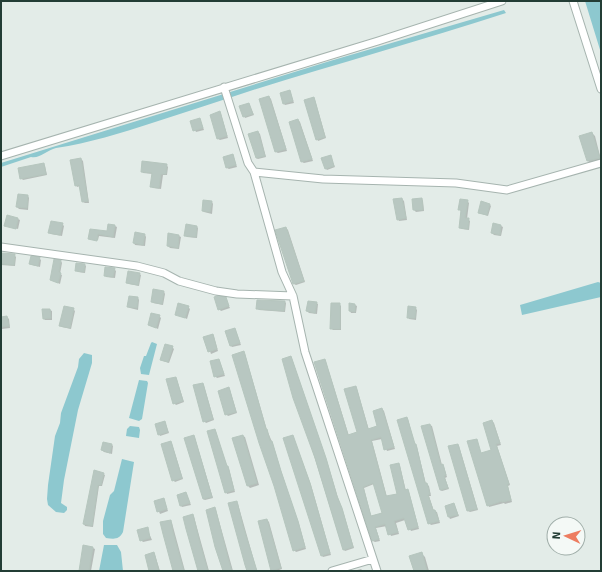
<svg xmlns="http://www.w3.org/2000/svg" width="602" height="572" font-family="Signika,sans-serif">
<rect width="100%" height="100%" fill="#e3ece8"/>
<path fill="#8dc8cf" d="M585,1H601V53Z
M504,10L506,13C422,40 337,64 253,90C220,101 186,112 152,123C121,133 89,143 56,148C47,150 40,159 31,157L1,167V163L330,61Z
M598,282L601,283V297L522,315L520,305Z
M152,342L157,344L149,375L141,374L140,368L144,356H146L151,343Z
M84,353L92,355V363L78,410L64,480L61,503L67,507V510L64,513L56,512L48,505L47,499L48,485L55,436L60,423L61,413L78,367L79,359Z
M139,380L147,381L148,383L142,419L139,421L129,418Z
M130,426L139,427L140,430L139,438L126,436L127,429Z
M122,459L134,462L123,532C119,540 114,539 106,538L103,534V521L110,495L114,491Z
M104,545H117L121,552L123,571H99Z"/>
<path fill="#0003" fill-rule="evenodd" d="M290,91L294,103L285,105L284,104Z
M269,97L271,99L287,151L278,153L276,152L260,100Z
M314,98L315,100L326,138L318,141L317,139Z
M249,104L254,115L245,118L244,116Z
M220,112L221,114L228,138L220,140L218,139Z
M200,119L204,130L196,132L191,122Z
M298,120L300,122L313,161L304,163L302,162Z
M258,132L260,134L266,157L258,159L256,158Z
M592,133L595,136L601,160L591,164L588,161Z
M233,155L237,167L229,169L227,168Z
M330,156L335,167L327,170L325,168Z
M81,159L83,161L89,203H85L83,202L80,186L77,187L76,185Z
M43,164L45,166L47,175L23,180L21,178Z
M166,165L168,167L167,175H163L161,189L153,188L151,186L153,174L143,173L142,171Z
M1,188L2,189L1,207Z
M28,196L29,198L28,210L19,209L17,207Z
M402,199L404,201L407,220L399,221L398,219Z
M422,199L423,201L424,211L416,212L414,210L413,200Z
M467,201L469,203L467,219L470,221L469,230L462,229L460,228L461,211L459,209Z
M212,202L213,204L212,214L204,212L203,211Z
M489,204L491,206L488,216L479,213Z
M8,216L18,219L20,220L18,229L6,225Z
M62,224L64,226L62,236L51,234L50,233Z
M115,226L117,227L115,238L99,236L98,240L89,239L90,230L108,232Z
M501,226L503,227L501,236L494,235L492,233Z
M197,227L198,228L197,238L187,237L185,235Z
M286,228L288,230L305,282L296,285L294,284Z
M145,235L146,237L145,246L135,245L134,243Z
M179,236L181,237L179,249L170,248L168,246Z
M1,254L14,255L16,257L15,266L1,265Z
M39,258L41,260L40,267L32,265L30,264Z
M61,261L62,263L60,274L62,275L60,284L51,280Z
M85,265L86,266L85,273L78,272L76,270Z
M114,269L116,271L115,278L106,277L105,275Z
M139,274L141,275L139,286L129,284L127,283Z
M164,292L165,294L163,305L153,303L152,301Z
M138,298L139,300L138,310L130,308L128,307Z
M225,298L230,308L221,311L219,309Z
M285,302L286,303L285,312L259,310L257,308Z
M316,303L318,304L317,314L309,313L307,311Z
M339,304L341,306V330H333L331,328Z
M350,304L355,305L357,306L356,313H351L350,311Z
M188,307L190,309L187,319L176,314Z
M415,308L417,310L416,320L409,319L408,317Z
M73,309L75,311L71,329L62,327L61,325Z
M50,310L52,311V320H45L43,318Z
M159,316L161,318L158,329L149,325Z
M7,317L9,319L10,328L2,329L1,318Z
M235,329L241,345L232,347L230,345Z
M213,335L214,337L218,351L211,354L205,337Z
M172,347L174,349L169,363L163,361L161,359Z
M243,353L245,354L267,430L273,444L282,474L299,524L306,549L296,552L294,550Z
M291,357L292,359L327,461L338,498L343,511L354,548L345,551L343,549L306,430Z
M219,360L225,376L217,378L215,376Z
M325,360L326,362L349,436L359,433L355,387L357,389L369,430L378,427L382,409L384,411L395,449L387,451L382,439L372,441L387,497L398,494L399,464L400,466L406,491L408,490L409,492L419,529L411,531L405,520L396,523L399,534L391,536L387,526L376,528L380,541L375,542L373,541L315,363ZM374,484L383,513L371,516L364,488Z
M176,378L177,380L184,402L176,405L174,403Z
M203,384L204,386L214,420L206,423L204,421Z
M229,389L230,390L237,413L228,416L226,414Z
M407,418L408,419L415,445L417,447L426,484L429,486L431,496H429L434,511L437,512L440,523L431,525L429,523Z
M492,421L494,423L501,445L497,446L510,485L508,486L512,502L505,504L504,503L489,507L488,505L476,440L481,454L493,450Z
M165,422L169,433L160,436L159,434Z
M430,425L432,426L442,465L444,467L447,477L445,478L449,489L442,491L440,490Z
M215,430L216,432L227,467L229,469L235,492L227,494L226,492Z
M194,436L195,438L213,498L205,500L203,499Z
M243,436L245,437L259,485L250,488L248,486L234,438Z
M293,436L311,485L331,555L323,557L321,555Z
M170,442L172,444L183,479L175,482L173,480Z
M112,445L113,446L112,454L104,452L102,450Z
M458,445L459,446L478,510L470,512L468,511L450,447Z
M94,472L103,474L105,475L102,486H99L93,527L85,526L84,524Z
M186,493L191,505L182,507L181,506Z
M164,499L168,511L160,514L155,502Z
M236,502L238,504L257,571H248Z
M454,504L459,516L450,519L449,517Z
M214,509L216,510L233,571H224Z
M192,515L194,517L209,571H199Z
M267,520L269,522L282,569L276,571L272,570Z
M170,521L172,523L185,571H175Z
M147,529L152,540L143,542L141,540Z
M93,548L95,549L91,571H81Z
M154,553L155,555L160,571H150Z
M421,553L425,557L429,571H415Z
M361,569L363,571H353Z"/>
<path fill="#b8c7c1" stroke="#b6c6be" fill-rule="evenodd" d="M290,90L293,101L283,104L280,93Z
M269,96L286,149L275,152L259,99Z
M314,97L325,137L316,140L304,100Z
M249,103L253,114L243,117L239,106Z
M220,111L227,136L217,139L210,115Z
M200,118L203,128L193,131L190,121Z
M298,119L312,159L301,162L289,122Z
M258,131L265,156L256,158L248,134Z
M592,132L600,158L587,161L579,136Z
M233,154L236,165L226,168L223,157Z
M331,155L334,166L325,169L321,158Z
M81,158L88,201L82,202L79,185L75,186L70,160Z
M142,161L167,164L166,174H161L159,188L150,187L152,173L141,172Z
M44,163L46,174L20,179L18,168Z
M18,194L28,195L27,208L16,207Z
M402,198L406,218L397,220L393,199Z
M422,198L423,210H413L412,199Z
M460,199L468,200L465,218H469L468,229L459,228L461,210H458Z
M203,200L212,201L210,212L202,211Z
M481,201L490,204L487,215L478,213Z
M7,215L18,218L16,229L4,226Z
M51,221L63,223L60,235L48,233Z
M493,223L501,225L500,235L491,233Z
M108,224L115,225L113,237L98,234L97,241L88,239L90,229L107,231Z
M186,224L197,226L196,237L184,236Z
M286,227L304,281L293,284L275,230Z
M135,232L145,234L143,245L133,243Z
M168,233L179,235L178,248L167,246Z
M1,253L15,254L14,265L1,264Z
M31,256L40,257L38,266L29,264Z
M54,259L61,260L59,272L61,273L58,283L50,280Z
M76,263L85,264L84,272L75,271Z
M105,267L115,268L113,277L104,276Z
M128,271L140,273L138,285L126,283Z
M153,289L164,291L162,304L151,302Z
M129,296L138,297L137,308L127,307Z
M217,296L226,297L229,306L218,310L214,297Z
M257,300L285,301L284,311L256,309Z
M308,301L317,302L315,313L306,311Z
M178,303L189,306L185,318L175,315Z
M331,303H340V329H330Z
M349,303L355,304V312L349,311Z
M64,306L74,308L70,328L59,326Z
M408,306L416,307L415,318H407Z
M42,309H50L51,318L43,319Z
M151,313L160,315L156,328L148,325Z
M7,316L9,326L1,327V317Z
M235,328L240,343L230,346L225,331Z
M213,334L217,349L208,352L203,337Z
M165,344L173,346L168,362L160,360Z
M244,351L266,429H267L270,441H272L281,471L298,521L305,547L293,551L274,486L259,443L232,355Z
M291,356L326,458L337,496L342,508L353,547L343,550L315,458L293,398L282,359Z
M219,359L224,374L214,377L210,361Z
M325,359L348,435L357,432L344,389L356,386L368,429L377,426L373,411L382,408L394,447L384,450L381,437L371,440L386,496L397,494L390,465L399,463L405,490L408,489L418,527L408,530L404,518L394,521L398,532L388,535L385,524L375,527L379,539L372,541L314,362ZM373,483L382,513L371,516L363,487Z
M176,377L183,401L173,404L166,379Z
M203,383L213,419L203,422L193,385Z
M229,387L236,412L225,415L218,391Z
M407,417L415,444H416L425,483H427L430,494L428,495L433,510H435L439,521L428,524L397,420Z
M492,420L500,443L496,444L509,484H507L511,500L502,502V501L487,506L467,441L477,439L481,453L491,450L483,423Z
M165,421L168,432L158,435L155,424Z
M430,424L441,465L443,464L446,475L444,476L448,488L440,490L421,426Z
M215,429L227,466H228L234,490L225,493L207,431Z
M194,435L212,497L203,499L184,438Z
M243,435L257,483L247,486L232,438Z
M293,435L310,483L330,553L321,556L283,438Z
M171,441L182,478L172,481L161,444Z
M103,442L112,444L110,453L101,450Z
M458,444L477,509L467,511L448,446Z
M94,470L104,473L101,485H98L92,526L83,524Z
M186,492L190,503L180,506L177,495Z
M164,498L167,509L157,512L154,501Z
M237,501L243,526L257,571H247L245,565L228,503Z
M454,503L458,515L448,517L445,506Z
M215,507L228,558L232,571H223L215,547L206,510Z
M193,514L199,539L208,571H198L186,529L183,517Z
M267,519L281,568L271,571L258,521Z
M171,520L173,532L184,571H173L163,534L160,522Z
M148,527L150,538L140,541L137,530Z
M83,545L93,547L89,571H79Z
M154,552L159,571H149L145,555Z
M422,552L427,571H414L409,556Z"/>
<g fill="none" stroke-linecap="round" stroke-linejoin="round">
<defs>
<path id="minor" d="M573,1L601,89
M224,87L248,163L254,172L282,272L293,296L305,352L377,571
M1,156L378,41L502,1
M254,172L323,179L456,183L507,190L601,163
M1,247L137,266L164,273L179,281L216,291L237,294L293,296
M332,571L373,559"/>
</defs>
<use href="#minor" stroke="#a6b4af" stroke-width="9"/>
<use href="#minor" stroke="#fff" stroke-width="7"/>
</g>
<rect width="602" height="572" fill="none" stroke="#233d35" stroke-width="4"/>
<g transform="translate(566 536) rotate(274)"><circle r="19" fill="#f4f9f6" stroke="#a0aea9"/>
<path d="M0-3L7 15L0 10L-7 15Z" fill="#ed7d60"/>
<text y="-6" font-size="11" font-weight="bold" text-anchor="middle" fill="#233d35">N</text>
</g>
</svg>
